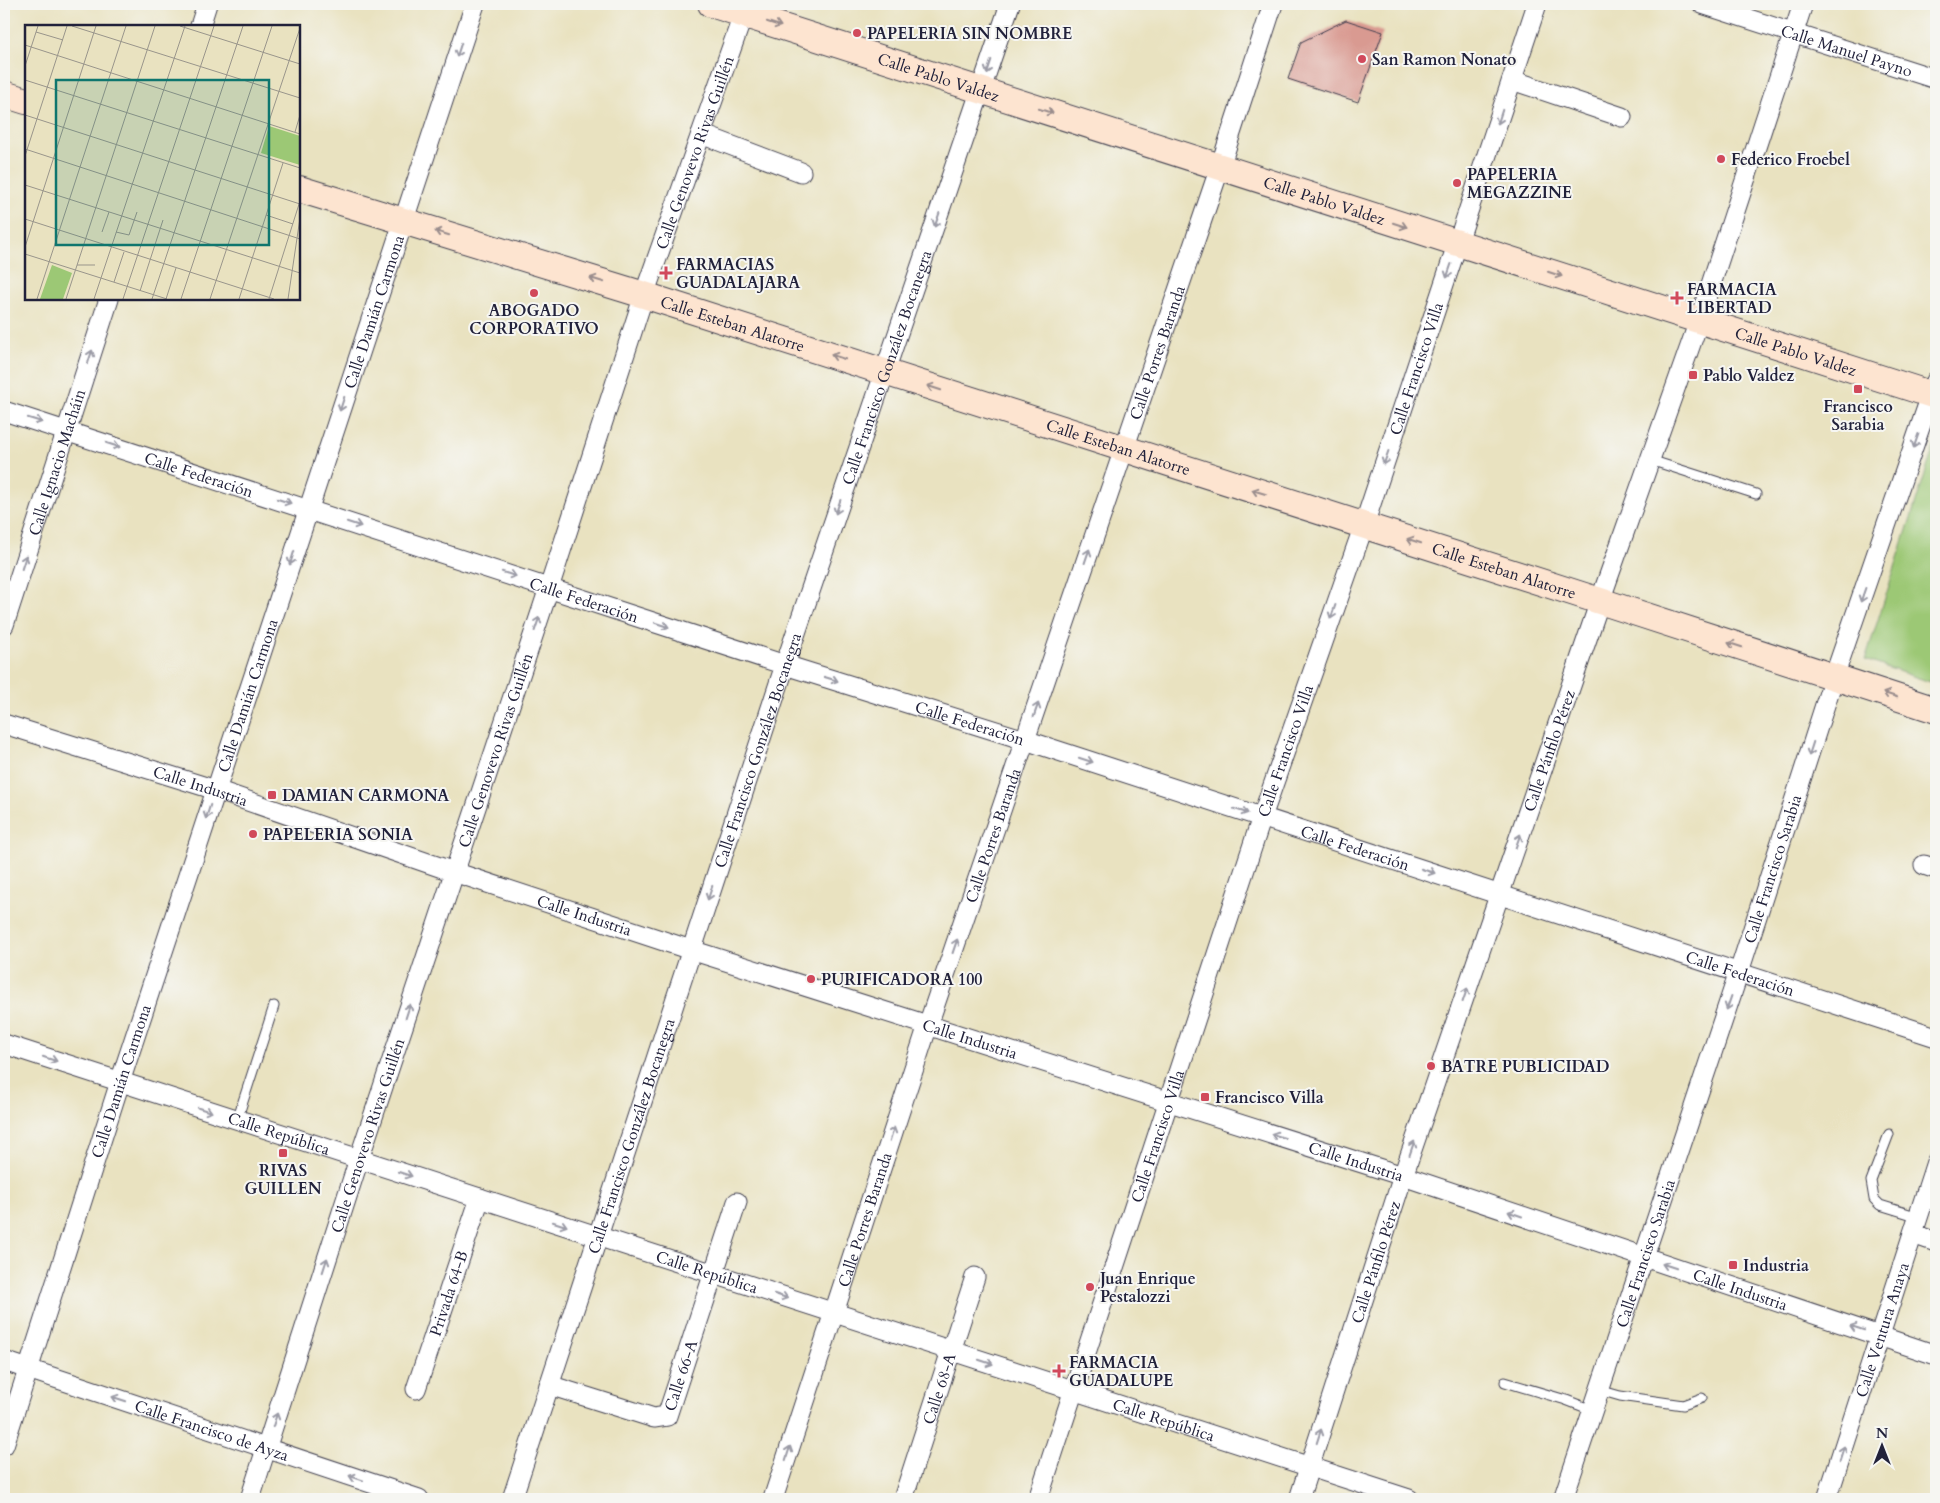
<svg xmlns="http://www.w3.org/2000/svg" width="1940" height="1503" font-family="Cardo,serif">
<rect width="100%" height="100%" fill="#f6f6f2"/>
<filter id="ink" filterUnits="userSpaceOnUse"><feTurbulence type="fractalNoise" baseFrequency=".02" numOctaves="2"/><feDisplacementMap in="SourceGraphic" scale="10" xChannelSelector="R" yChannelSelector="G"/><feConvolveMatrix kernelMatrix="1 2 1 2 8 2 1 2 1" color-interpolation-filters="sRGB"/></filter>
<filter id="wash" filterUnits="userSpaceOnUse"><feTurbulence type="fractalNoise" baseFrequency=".0096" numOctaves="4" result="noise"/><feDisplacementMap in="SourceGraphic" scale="20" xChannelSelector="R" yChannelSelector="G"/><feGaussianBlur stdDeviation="1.12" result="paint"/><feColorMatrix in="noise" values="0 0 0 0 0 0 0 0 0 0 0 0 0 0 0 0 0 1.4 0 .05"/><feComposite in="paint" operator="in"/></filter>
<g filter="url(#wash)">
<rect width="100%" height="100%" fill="#e9e2c0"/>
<path fill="#9cc875" stroke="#5f7558" d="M1936,440V684L1865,660Z"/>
<g id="blocks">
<path fill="#d99a91" d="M1346,20L1383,32L1358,102L1288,79L1301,42Z"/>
</g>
</g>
<g filter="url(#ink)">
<use href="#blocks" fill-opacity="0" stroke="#403f4f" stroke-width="1"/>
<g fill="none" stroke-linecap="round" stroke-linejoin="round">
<defs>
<path id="lane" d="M1650,460L1756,494
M237,1120L274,1006
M1889,1134L1871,1181L1874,1199L1880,1205L1919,1217
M1505,1382L1566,1400L1592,1410
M1599,1390L1620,1396L1683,1405L1702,1398"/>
<g id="street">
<path id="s1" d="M1702,4L1936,79"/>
<path d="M200,26L207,4"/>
<path d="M1512,80L1622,117"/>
<path d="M701,134L801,172"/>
<path id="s2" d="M4,411L785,665L1025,740L1936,1037"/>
<path id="s3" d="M4,625L109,299"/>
<path id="s4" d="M4,724L216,790L454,872L691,950L1403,1176L1936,1355"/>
<path d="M1924,865L1936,869"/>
<path id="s5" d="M4,1044L1409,1499"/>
<path d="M1913,1234L1936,1242"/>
<path id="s6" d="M4,1361L419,1499"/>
<path id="s7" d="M549,1385L654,1418L667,1416L737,1202"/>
<path id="s8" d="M416,1389L480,1198"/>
<path id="s9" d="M4,1445L120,1082L475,4"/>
<path id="s10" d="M250,1499L359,1159L549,588L644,295L747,4"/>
<path id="s11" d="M512,1499L785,665L1010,4"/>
<path id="s12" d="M773,1499L928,1025L1220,167L1273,4"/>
<path id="s13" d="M903,1499L975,1277"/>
<path id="s14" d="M1038,1499L1262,817L1364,525L1537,4"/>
<path id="s15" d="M1299,1499L1403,1176L1600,601L1699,321L1803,4"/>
<path id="s16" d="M1563,1499L1739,972L1834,677L1936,381"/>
<path id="s17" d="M1827,1499L1936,1162"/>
</g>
<g id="secondary">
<path id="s18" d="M711,4L1936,396"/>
<path d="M4,94L26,101"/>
<path id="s19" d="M299,189L644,295L1600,601L1936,710"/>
</g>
</defs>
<use href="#lane" stroke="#403f4f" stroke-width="11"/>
<use href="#street" stroke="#403f4f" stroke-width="21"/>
<use href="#secondary" stroke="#403f4f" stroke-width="28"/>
<use href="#lane" stroke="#fff" stroke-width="9"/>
<use href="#street" stroke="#fff" stroke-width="19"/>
<use href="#secondary" stroke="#fde4d0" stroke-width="26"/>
</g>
<defs><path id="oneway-shaft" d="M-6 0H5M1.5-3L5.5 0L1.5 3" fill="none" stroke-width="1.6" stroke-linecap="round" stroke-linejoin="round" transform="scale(1.25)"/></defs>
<g stroke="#9a8d8d">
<use href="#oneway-shaft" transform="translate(774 24) rotate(18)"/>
<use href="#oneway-shaft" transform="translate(1046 111) rotate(18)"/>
<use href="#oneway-shaft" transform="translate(1400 225) rotate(18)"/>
<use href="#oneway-shaft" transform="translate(442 233) rotate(-163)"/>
<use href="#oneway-shaft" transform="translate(1555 274) rotate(18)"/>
<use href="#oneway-shaft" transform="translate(597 280) rotate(-163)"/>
<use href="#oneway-shaft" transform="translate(838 357) rotate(-162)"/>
<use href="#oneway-shaft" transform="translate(934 388) rotate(-162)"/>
<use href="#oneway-shaft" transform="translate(1259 492) rotate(-163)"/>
<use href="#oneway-shaft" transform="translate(1414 541) rotate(-162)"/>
<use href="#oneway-shaft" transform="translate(1735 645) rotate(-162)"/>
<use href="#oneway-shaft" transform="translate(1890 695) rotate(-162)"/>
</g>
<g stroke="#9c9ca7">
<use href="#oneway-shaft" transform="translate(459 50) rotate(108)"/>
<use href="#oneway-shaft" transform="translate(989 67) rotate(108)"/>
<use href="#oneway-shaft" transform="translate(1500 117) rotate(108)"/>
<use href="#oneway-shaft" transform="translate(937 220) rotate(109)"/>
<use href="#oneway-shaft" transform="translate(1449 271) rotate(109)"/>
<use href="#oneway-shaft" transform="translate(90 357) rotate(-72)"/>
<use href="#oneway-shaft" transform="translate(342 404) rotate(108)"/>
<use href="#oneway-shaft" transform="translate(35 420) rotate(17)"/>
<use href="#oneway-shaft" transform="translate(1916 441) rotate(109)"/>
<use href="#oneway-shaft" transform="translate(113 445) rotate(18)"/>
<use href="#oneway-shaft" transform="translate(1386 458) rotate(109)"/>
<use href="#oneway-shaft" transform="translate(284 501) rotate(18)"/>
<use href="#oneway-shaft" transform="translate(838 507) rotate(109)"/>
<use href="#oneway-shaft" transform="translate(354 524) rotate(18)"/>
<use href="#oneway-shaft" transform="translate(1087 556) rotate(-71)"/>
<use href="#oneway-shaft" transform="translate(292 558) rotate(108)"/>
<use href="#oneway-shaft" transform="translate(24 562) rotate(-72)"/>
<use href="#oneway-shaft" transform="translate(509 574) rotate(18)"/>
<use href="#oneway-shaft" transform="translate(1863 595) rotate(109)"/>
<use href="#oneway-shaft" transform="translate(1333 612) rotate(109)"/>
<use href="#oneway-shaft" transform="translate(537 624) rotate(-71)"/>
<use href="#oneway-shaft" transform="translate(662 625) rotate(18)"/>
<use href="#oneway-shaft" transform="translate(831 679) rotate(17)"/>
<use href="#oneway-shaft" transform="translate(1036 710) rotate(-71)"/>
<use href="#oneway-shaft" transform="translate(1811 749) rotate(108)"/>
<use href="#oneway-shaft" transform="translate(1086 760) rotate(18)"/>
<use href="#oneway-shaft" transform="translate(1241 811) rotate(18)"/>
<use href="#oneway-shaft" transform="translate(208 812) rotate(108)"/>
<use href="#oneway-shaft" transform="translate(1518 841) rotate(-71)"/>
<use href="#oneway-shaft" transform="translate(1428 871) rotate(18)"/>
<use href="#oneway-shaft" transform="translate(710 893) rotate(108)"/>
<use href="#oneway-shaft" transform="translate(955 946) rotate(-71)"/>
<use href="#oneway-shaft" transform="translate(1465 995) rotate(-71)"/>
<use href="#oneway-shaft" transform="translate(1729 1003) rotate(109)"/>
<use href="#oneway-shaft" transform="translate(408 1011) rotate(-72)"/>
<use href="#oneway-shaft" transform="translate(50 1059) rotate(18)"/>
<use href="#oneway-shaft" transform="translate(205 1110) rotate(18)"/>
<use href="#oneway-shaft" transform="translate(892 1134) rotate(-72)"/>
<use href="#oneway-shaft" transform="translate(1278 1136) rotate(-162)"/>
<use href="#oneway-shaft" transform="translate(1412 1148) rotate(-71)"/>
<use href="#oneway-shaft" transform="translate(405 1174) rotate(18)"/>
<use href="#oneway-shaft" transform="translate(1515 1214) rotate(-161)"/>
<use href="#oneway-shaft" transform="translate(560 1224) rotate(18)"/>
<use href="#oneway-shaft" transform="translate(325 1265) rotate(-72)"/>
<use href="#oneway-shaft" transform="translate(1669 1266) rotate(-162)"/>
<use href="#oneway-shaft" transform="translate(781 1296) rotate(18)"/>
<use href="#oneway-shaft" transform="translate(1857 1328) rotate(-162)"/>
<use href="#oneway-shaft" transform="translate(986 1362) rotate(18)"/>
<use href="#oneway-shaft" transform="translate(119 1399) rotate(-162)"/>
<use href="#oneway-shaft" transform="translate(275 1420) rotate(-72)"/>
<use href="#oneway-shaft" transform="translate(1319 1436) rotate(-72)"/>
<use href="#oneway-shaft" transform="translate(788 1453) rotate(-72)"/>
<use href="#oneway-shaft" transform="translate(1842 1453) rotate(-72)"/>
<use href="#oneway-shaft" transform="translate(356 1478) rotate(-161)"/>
</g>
</g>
<g fill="#d1495b" stroke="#f6f6f2" stroke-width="2">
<circle cx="857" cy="33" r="5"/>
<circle cx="1362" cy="59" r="5"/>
<circle cx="1721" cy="159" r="5"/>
<circle cx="1457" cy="183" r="5"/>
<path d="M663.5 265.5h5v5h5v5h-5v5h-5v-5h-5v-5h5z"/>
<circle cx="534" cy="293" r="5"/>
<path d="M1674.5 290.5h5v5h5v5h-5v5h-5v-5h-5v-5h5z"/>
<rect x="1688" y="370" width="10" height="10" rx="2.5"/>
<rect x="1853" y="384" width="10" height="10" rx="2.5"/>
<rect x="267" y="790" width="10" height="10" rx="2.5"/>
<circle cx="253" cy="834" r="5"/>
<circle cx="811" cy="979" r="5"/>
<circle cx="1431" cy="1066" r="5"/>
<rect x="1200" y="1092" width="10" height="10" rx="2.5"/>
<rect x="278" y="1148" width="10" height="10" rx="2.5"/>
<rect x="1728" y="1260" width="10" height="10" rx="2.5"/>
<circle cx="1090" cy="1287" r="5"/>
<path d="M1056.5 1363.5h5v5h5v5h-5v5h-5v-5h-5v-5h5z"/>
</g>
<g text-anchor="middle" stroke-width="4" stroke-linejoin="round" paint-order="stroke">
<g font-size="16" font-weight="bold" fill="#22223b" stroke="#f6f6f2" text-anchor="start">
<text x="867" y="39">PAPELERIA SIN NOMBRE</text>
<text x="1372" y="65">San Ramon Nonato</text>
<text x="1731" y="165">Federico Froebel</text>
<text x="1467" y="180">PAPELERIA<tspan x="1467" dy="18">MEGAZZINE</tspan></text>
<text x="676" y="270">FARMACIAS<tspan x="676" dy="18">GUADALAJARA</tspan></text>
<text x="1687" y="295">FARMACIA<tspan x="1687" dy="18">LIBERTAD</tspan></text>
<text x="534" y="316" text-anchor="middle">ABOGADO<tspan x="534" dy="18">CORPORATIVO</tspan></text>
<text x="1703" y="381">Pablo Valdez</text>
<text x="1858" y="412" text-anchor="middle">Francisco<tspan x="1858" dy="18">Sarabia</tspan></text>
<text x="282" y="801">DAMIAN CARMONA</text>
<text x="263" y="840">PAPELERIA SONIA</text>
<text x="821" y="985">PURIFICADORA 100</text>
<text x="1441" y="1072">BATRE PUBLICIDAD</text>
<text x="1215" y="1103">Francisco Villa</text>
<text x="283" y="1176" text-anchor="middle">RIVAS<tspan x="283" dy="18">GUILLEN</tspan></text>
<text x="1743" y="1271">Industria</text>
<text x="1100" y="1284">Juan Enrique<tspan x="1100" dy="18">Pestalozzi</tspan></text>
<text x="1069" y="1368">FARMACIA<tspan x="1069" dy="18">GUADALUPE</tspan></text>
</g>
<g font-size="16" fill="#22223b" stroke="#f6f6f2">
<text dy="6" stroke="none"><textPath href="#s1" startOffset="152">Calle Manuel Payno</textPath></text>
<text dy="6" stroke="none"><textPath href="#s18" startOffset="239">Calle Pablo Valdez</textPath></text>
<text dy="6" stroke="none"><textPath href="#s10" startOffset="1418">Calle Genovevo Rivas Guillén</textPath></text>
<text dy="6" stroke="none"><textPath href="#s18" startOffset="644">Calle Pablo Valdez</textPath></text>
<text dy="6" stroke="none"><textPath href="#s9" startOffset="1192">Calle Damián Carmona</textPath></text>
<text dy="6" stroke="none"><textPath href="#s19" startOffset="454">Calle Esteban Alatorre</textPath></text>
<text dy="6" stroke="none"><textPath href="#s18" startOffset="1139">Calle Pablo Valdez</textPath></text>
<text dy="6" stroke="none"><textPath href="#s12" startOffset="1209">Calle Porres Baranda</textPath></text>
<text dy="6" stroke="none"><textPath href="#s11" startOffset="1192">Calle Francisco González Bocanegra</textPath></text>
<text dy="6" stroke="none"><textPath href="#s14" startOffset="1192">Calle Francisco Villa</textPath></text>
<text dy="6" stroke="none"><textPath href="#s19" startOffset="859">Calle Esteban Alatorre</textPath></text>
<text dy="6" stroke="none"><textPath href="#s3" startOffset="171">Calle Ignacio Macháin</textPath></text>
<text dy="6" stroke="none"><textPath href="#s2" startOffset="205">Calle Federación</textPath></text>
<text dy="6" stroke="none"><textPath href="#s19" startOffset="1264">Calle Esteban Alatorre</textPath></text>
<text dy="6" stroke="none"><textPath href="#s2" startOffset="610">Calle Federación</textPath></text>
<text dy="6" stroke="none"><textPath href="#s9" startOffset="788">Calle Damián Carmona</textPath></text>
<text dy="6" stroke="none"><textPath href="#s2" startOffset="1015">Calle Federación</textPath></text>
<text dy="6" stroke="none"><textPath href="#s10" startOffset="788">Calle Genovevo Rivas Guillén</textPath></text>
<text dy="6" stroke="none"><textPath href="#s11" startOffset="788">Calle Francisco González Bocanegra</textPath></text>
<text dy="6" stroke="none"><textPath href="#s14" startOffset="788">Calle Francisco Villa</textPath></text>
<text dy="6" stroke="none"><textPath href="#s15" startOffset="789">Calle Pánfilo Pérez</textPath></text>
<text dy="6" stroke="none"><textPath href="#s4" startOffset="206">Calle Industria</textPath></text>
<text dy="6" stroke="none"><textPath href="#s12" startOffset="699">Calle Porres Baranda</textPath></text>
<text dy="6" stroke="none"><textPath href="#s2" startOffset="1420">Calle Federación</textPath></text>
<text dy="6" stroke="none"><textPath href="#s16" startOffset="664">Calle Francisco Sarabia</textPath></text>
<text dy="6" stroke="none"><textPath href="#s4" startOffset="611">Calle Industria</textPath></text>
<text dy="6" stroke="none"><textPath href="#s2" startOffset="1825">Calle Federación</textPath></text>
<text dy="6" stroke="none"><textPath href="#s4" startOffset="1016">Calle Industria</textPath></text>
<text dy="6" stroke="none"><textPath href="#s9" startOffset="382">Calle Damián Carmona</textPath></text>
<text dy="6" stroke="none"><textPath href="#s5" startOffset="289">Calle República</textPath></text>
<text dy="6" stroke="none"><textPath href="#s10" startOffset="382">Calle Genovevo Rivas Guillén</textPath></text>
<text dy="6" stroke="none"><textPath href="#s11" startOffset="382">Calle Francisco González Bocanegra</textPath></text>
<text dy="6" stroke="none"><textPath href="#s14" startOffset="382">Calle Francisco Villa</textPath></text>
<text dy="6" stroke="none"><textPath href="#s4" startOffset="1421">Calle Industria</textPath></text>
<text dy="6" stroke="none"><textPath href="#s12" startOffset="294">Calle Porres Baranda</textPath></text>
<text dy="6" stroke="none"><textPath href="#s16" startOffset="259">Calle Francisco Sarabia</textPath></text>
<text dy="6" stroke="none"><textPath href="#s15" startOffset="249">Calle Pánfilo Pérez</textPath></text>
<text dy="6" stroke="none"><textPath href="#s5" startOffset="739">Calle República</textPath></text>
<text dy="6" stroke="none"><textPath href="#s4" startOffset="1826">Calle Industria</textPath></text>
<text dy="6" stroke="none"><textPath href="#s8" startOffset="101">Privada 64-B</textPath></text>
<text dy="6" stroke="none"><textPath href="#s17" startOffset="178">Calle Ventura Anaya</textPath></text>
<text dy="6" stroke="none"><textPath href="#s7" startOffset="166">Calle 66-A</textPath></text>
<text dy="6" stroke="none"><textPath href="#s13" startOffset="116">Calle 68-A</textPath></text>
<text dy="6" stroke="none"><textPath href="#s5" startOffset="1219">Calle República</textPath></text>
<text dy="6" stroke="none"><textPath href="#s6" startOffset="219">Calle Francisco de Ayza</textPath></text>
</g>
</g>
<g transform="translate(25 25)">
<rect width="275" height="275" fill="#e9e2c0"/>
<path d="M244,101L275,111V140L236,128ZM27,240L47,248L38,274H15Z" fill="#9cc875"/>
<path fill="none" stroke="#99958b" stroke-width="1" d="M47,1L275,73M155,1L275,39M11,7L38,15M0,20L275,109M0,41L13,1M0,55L275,143M0,90L275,179M270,107L275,90M0,124L275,214M0,131L42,1M0,160L275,248M241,190L268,199M0,194L249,274M77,207L84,187M91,207L104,210L112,187M0,222L71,1M0,229L142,274M52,240H70M89,257L99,227M115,266L138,195M12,274L101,1M41,274L130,1M69,274L160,1M98,274L189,1M127,274L218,1M141,274L151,243M156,274L247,1M185,274L275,3M214,274L258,138M244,274L275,176M263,274L275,193"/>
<path fill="#0f766e" fill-opacity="0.15" stroke="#0f766e" stroke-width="2.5" d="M31,55H244V220H31Z"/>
<rect width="275" height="275" fill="none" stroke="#22223b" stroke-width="2.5"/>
</g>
<rect width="1940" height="1503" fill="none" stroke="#f6f6f2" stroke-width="20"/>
<g transform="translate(1882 1446)" stroke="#f6f6f2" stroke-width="4" paint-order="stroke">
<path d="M0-4L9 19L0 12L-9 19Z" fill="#22223b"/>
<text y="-8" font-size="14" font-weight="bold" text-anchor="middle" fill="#22223b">N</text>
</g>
</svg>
